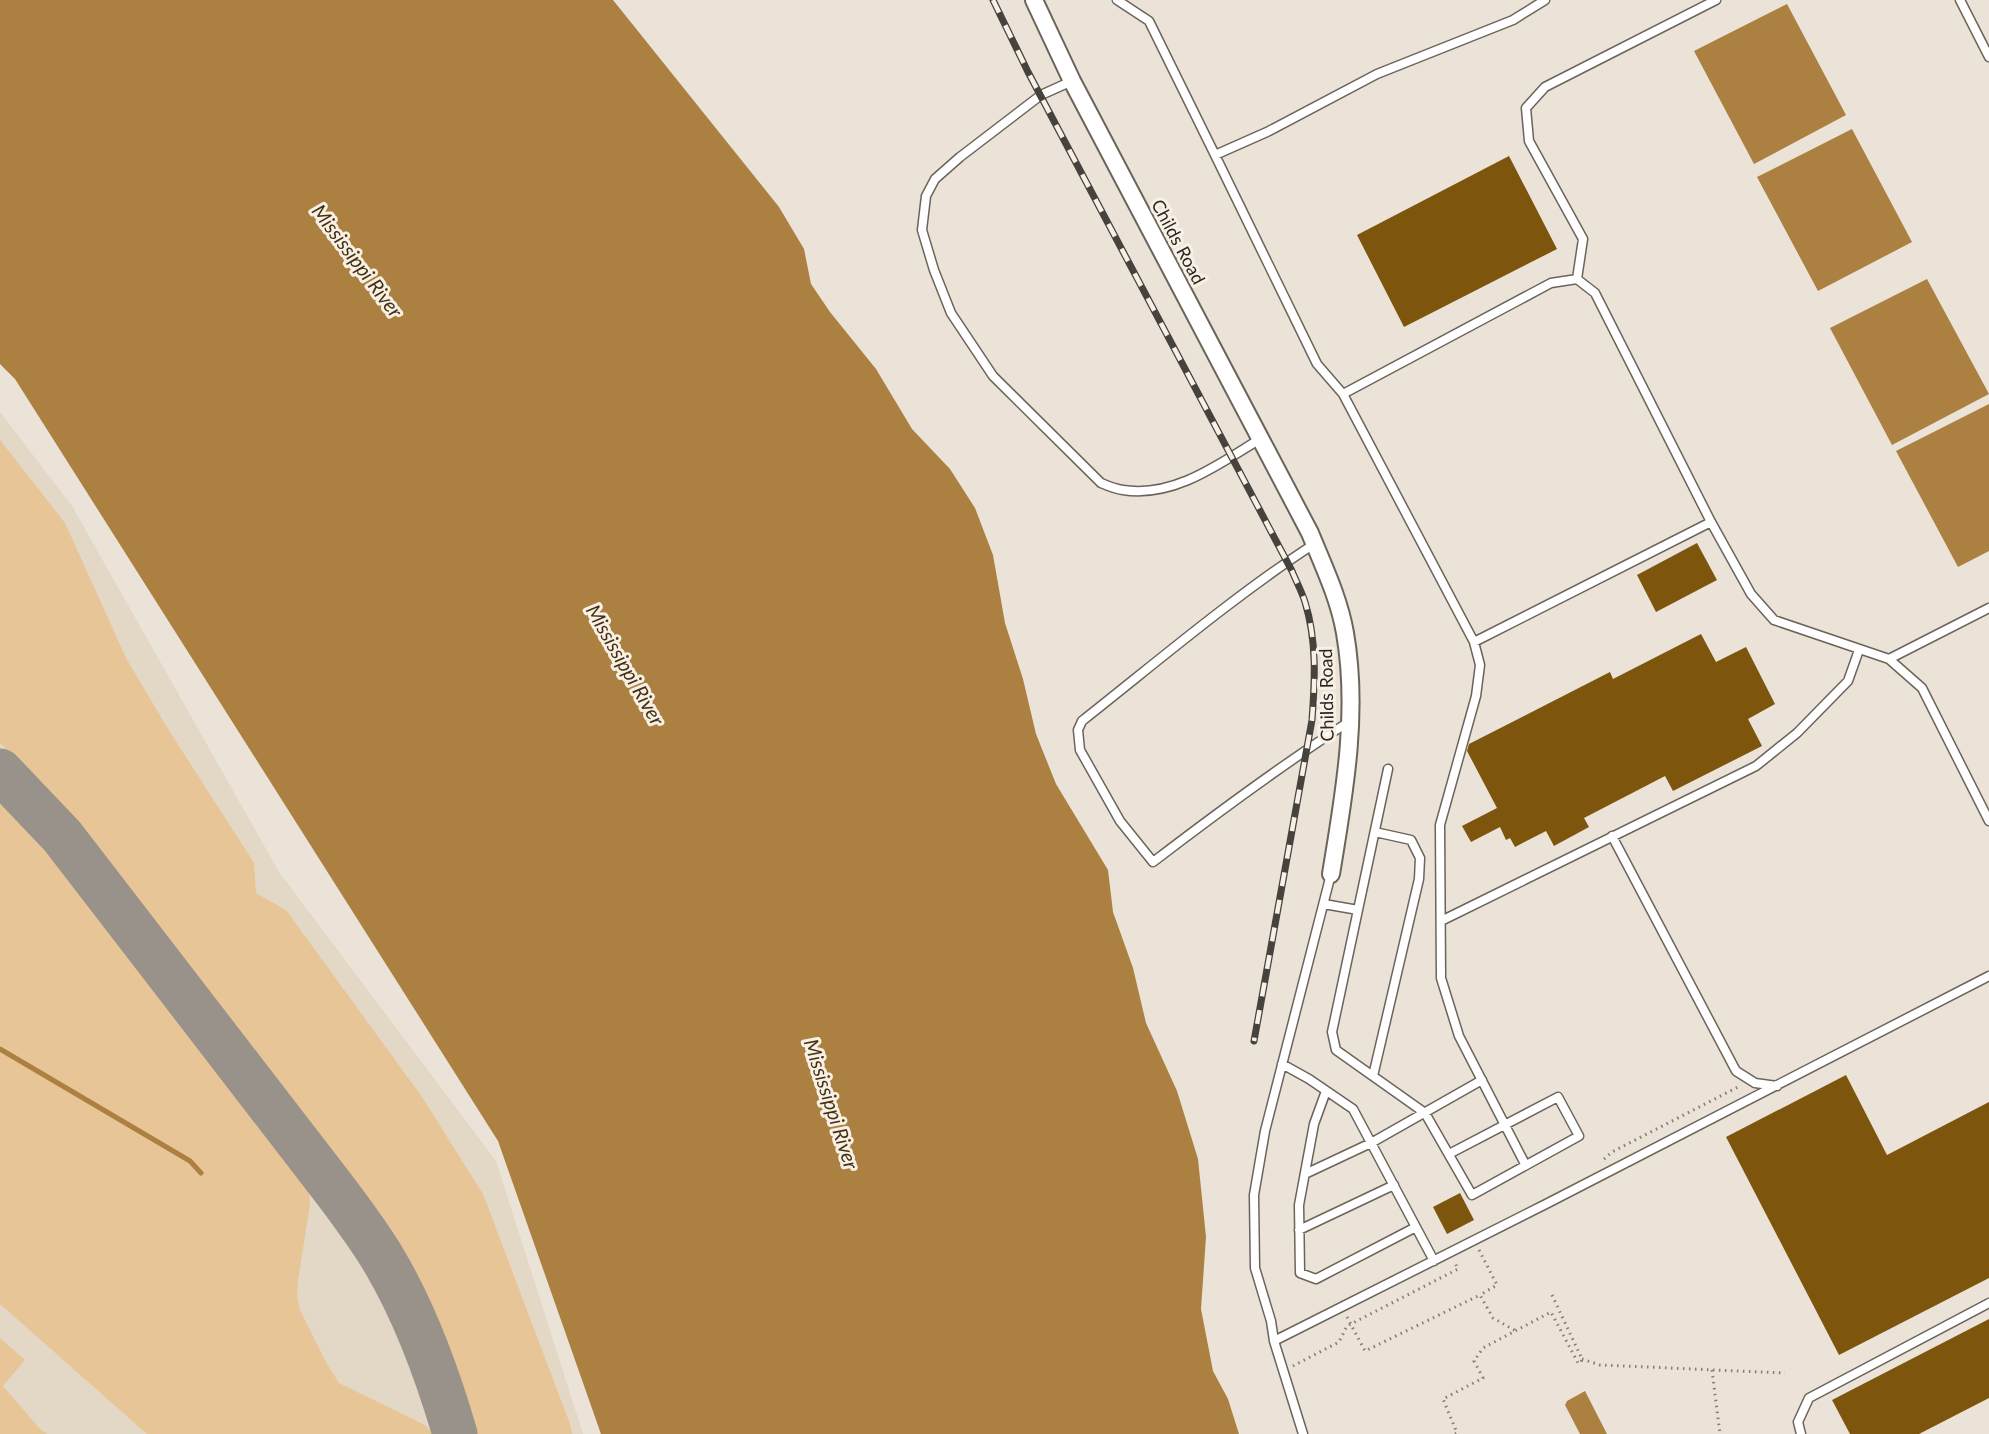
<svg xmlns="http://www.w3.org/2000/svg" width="1989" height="1434" font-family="Lato,sans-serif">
<rect width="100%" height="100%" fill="#ebe2d8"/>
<path fill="#e3d7c5" d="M0,412L72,506L279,872L496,1161L583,1434H0Z"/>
<path fill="#e8c597" d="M0,440L65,523L127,660L168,729L254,863L256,893L286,910L422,1097L483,1194L570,1424L572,1434H475L461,1389L441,1335L417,1282L380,1221L290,1100L72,817L0,743Z
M0,798L54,855L304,1181L309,1190L310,1205L298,1280L297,1296L300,1310L326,1362L339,1383L425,1425L433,1434H147L0,1304Z
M0,1338L25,1360L3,1386L40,1429L47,1434H0Z"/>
<path fill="#ab8041" d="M0,0H613L779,207L804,249L811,284L830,312L876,369L912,429L950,469L975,508L993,555L1005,623L1023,679L1036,734L1056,784L1108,870L1113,912L1133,968L1146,1023L1177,1091L1198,1159L1206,1237L1201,1309L1213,1371L1228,1399L1239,1434H601L498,1141L15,379L0,364Z
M1787,4L1846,115L1754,164L1694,51Z
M1852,129L1912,242L1818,291L1757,177Z
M1927,279L1989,394L1892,445L1830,328Z
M1989,404V551L1958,567L1896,451Z
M1585,1391L1607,1434H1580L1565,1405L1567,1401Z"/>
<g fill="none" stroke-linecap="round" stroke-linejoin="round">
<path stroke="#ab8041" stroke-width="5" d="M0,1049L190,1161L201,1173"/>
<path stroke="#98928a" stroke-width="45" d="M0,771L62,836L334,1189C352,1213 371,1238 386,1264C417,1317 438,1376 455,1434"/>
</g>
<path fill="#7d550d" d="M1509,156L1557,249L1404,327L1357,235Z
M1697,543L1717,580L1656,612L1637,575Z
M1701,634L1716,662L1746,647L1775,704L1748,719L1762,746L1673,791L1665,776L1584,818L1589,827L1554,846L1546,831L1515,847L1510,838L1506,840L1500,827L1471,842L1462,826L1497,808L1467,751L1469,744L1610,672L1613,679Z
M1846,1075L1887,1155L1989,1102V1278L1839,1355L1726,1137Z
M1460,1193L1474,1220L1447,1234L1433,1207Z
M1989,1319V1398L1919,1434H1850L1832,1400Z"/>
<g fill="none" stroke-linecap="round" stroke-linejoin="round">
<defs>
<path id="lane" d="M1117,0L1149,21L1215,155L1267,132L1377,74L1513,20L1545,0
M1960,0L1989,57
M1072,81L1041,95L960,157L935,179L926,196L922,230L934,270L951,313L993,376L1101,483C1108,486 1115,489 1123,490C1174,498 1219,464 1260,439
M1215,155L1317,364L1343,394L1474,642L1711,522
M1577,279L1595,293L1711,522L1751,594L1774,620L1889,659L1922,688L1989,821
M1343,394L1551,283L1577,279L1583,239L1529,141L1526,108L1545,87L1716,0
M1314,544C1233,597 1158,661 1082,721L1078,730L1080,750L1120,821L1153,862C1217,813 1282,765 1350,721
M1474,642L1480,665L1476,696L1440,825L1441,978L1459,1036L1525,1164
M1889,659L1989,608
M1388,769L1332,1032L1336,1050L1425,1113L1472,1195L1579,1136L1558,1097L1449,1154
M1612,836L1736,1071L1755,1083L1777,1086
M1324,904L1358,910
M1441,921L1756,766L1797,733L1848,681L1859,650
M1282,1064L1309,1079L1353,1109L1434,1261
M1373,1076L1419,879L1420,858L1411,840L1375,832
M1326,1091L1314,1124L1299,1205L1300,1273L1316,1279L1416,1227
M1305,1174L1371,1143L1482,1080
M1299,1230L1394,1185
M1274,1341L1546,1204L1989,976
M1303,1434L1274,1341L1271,1321L1255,1268L1254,1195L1265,1131L1331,874
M1801,1434L1798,1422L1809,1398L1989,1303"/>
<path id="street" d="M1034,0L1072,81L1310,533C1323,565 1339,598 1345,633C1359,713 1344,795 1331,874"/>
</defs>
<use href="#lane" stroke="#6b645a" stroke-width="11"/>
<use href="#street" stroke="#6b645a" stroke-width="20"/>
<path stroke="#847e77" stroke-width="3" stroke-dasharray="1.5 4.5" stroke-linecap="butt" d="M1604,1159L1612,1152L1738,1087
M1479,1250L1497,1285L1480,1295
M1552,1295L1582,1359L1580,1366
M1347,1317L1365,1351L1480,1295L1493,1318L1516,1331
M1582,1359L1600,1365L1785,1373
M1293,1366L1339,1342L1347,1326L1458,1269L1455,1263
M1712,1370L1720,1434
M1455,1434L1457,1433L1443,1399L1483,1378L1474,1361L1483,1348L1551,1312L1578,1363"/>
<use href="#lane" stroke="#fff" stroke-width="8"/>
<use href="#street" stroke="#fff" stroke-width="16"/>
<defs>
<path id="rail" d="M993,0L1028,72L1292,571C1296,581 1302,592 1305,602C1317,641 1315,680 1312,720L1254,1041"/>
</defs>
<use href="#rail" stroke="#46423d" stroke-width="7"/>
<use href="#rail" stroke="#f8f0e5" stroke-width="4.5" stroke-dasharray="14" stroke-linecap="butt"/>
</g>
<g text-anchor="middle" stroke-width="6" stroke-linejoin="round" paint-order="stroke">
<g font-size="18" fill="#292622" stroke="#f8f0e5">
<text transform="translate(1178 242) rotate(62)" y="6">Childs Road</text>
<text transform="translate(1327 695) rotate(-91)" y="6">Childs Road</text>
</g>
<g font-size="20" font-style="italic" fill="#433013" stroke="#f8f0e5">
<text transform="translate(357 261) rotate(53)" y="7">Mississippi River</text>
<text transform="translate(625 665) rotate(60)" y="7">Mississippi River</text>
<text transform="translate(831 1104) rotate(72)" y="7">Mississippi River</text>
</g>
</g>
</svg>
